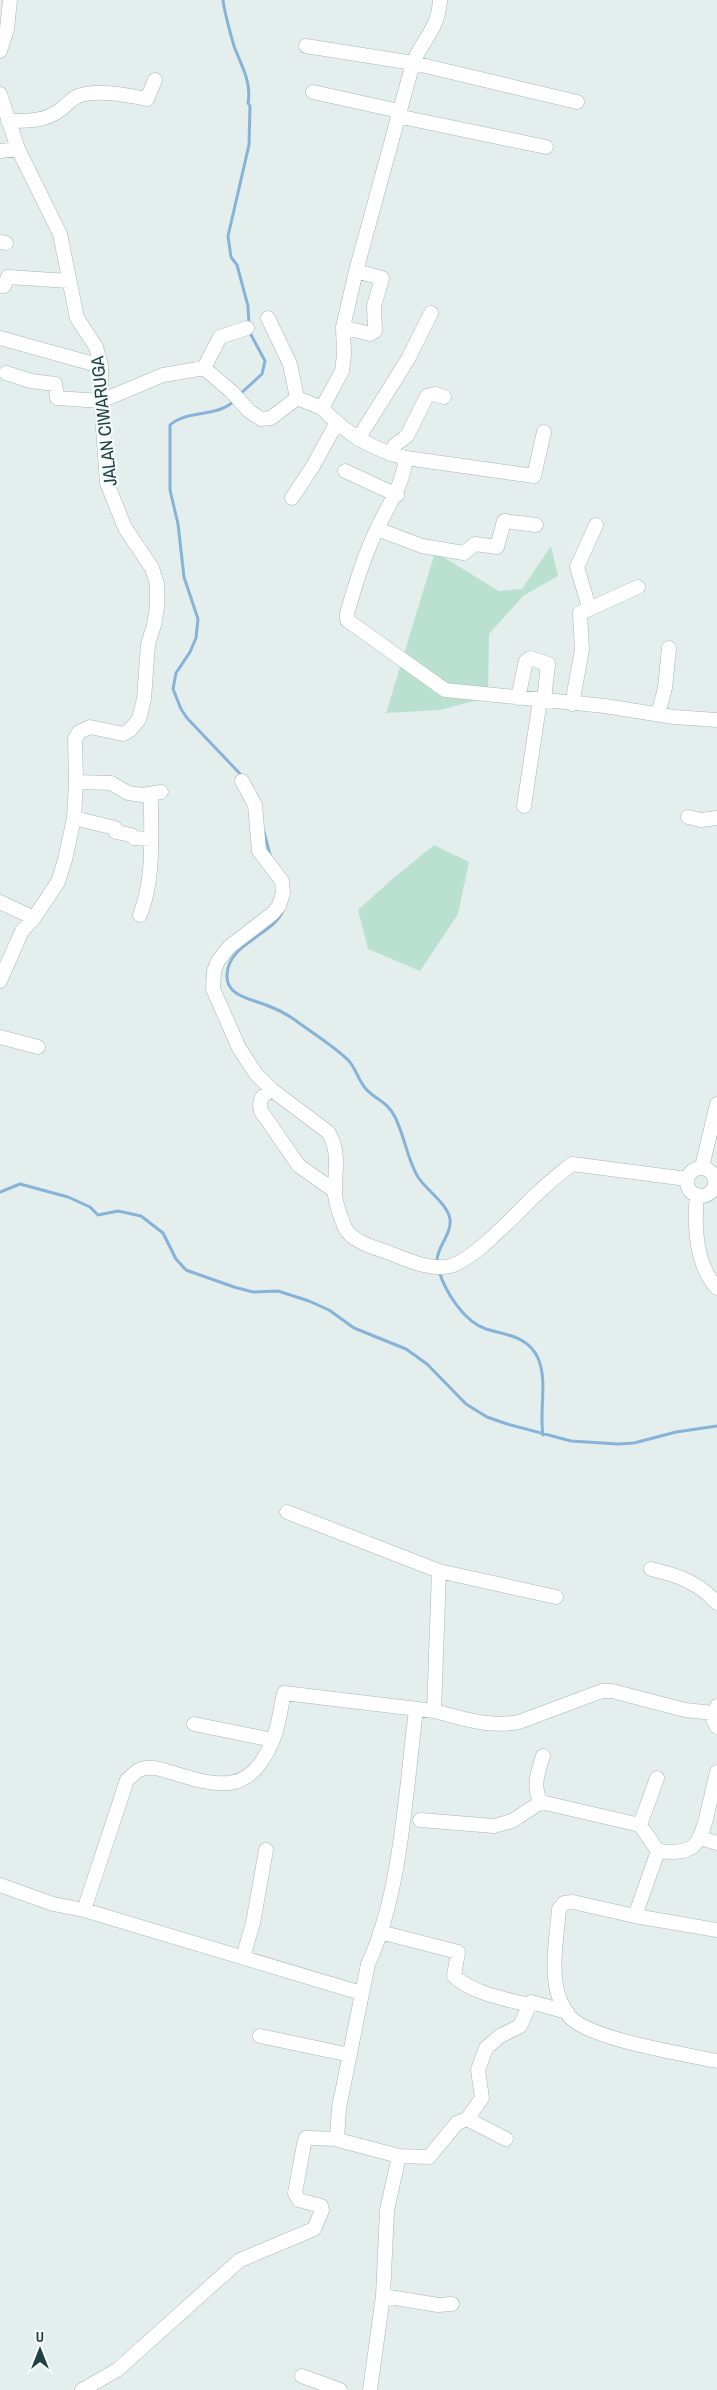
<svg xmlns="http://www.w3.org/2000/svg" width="717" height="2390" font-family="'Archivo Narrow',sans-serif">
<rect width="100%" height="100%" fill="#e3eeed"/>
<path fill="#bae1d0" d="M551,546L558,576L523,596L489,634L488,697L440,710L386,713L435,552L499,591L522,589Z
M434,845L469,862L458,914L420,971L368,949L358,910L390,881Z"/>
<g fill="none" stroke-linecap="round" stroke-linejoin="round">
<path stroke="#87b3d8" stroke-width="3" d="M223,0C225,15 230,32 234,46C241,65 252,82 248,103L250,106L249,145L228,236L231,257L237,265L248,306L249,325
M239,395L262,374L265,361L249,331
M235,400C218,418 188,409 170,425V490L178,524L184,577L198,619L196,638L190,652L176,673L173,689L181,709L187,718L244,778
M264,832L270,855
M283,911C272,936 228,943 227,975C226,996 251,999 266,1005C277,1009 290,1016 299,1023C313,1033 336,1048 348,1060C356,1068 358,1080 366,1089C377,1101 386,1100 395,1117C405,1137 407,1159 418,1177C427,1191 447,1203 450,1219C452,1235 436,1247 437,1262
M0,1192L20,1184L68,1197L90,1207L98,1215L118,1211L141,1216L163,1233L176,1259L186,1270L234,1287L253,1292L278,1291L309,1301L329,1310L354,1328L406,1349L427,1364L466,1404L487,1417L507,1424L571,1441L618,1444L634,1443L676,1432L717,1426
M439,1271C445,1291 464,1322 486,1329C506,1335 528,1336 538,1358C548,1382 539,1410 543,1435"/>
<defs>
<path id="minor" d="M440,0C438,30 424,37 413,63L356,271L343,327L344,355L342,371L322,408C345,433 373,450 406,458C402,488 389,503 377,529C364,556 355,585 347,614V620L445,690L605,706L674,717L717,720
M306,46L413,63L577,102
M0,51L7,29L10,0
M313,92L399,111
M0,94L18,149L60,234L77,318L96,347L101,366V401L107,483L125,528L152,568L157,584V607L154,625L148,644L144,699L139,719L130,730L123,734L90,727L79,732L75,739L76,782L74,818L65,860L58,882L34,918L22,931L0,981
M397,116L546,147
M8,121C26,121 44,122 60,110C66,106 71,99 78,96C97,89 127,95 147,99L155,80
M0,151L18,149
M0,242L6,243
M0,286H4L8,277L69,281
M268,318L290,364L297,398
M343,327L370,334L375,331L374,306L382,278L356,271
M0,338L101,366
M204,368L220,337L247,328
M6,373L31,381L55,384L57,398L101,401L163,375L204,368L232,392L249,411L261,419L271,418L297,398L322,408
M358,439L408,359L431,313
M390,454L395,445L407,436L427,396L435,394L444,397
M406,458L534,476L544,432
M345,471L397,495
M292,498L313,466L336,424
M377,529L422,546L464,553L475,544L497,547L504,521L536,525
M589,607L577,567L596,525
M518,698L526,661L530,658L548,664L544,700
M572,704L582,650L580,613L638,587
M658,714L665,688L669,648
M242,781L255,805L259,851L282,881L283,893L279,906L272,914L229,947L218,961L214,971L213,989L239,1048L256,1074L272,1090L328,1132C341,1152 334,1173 335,1195C336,1206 341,1218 345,1228C353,1242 373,1247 387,1252C406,1259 429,1271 450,1266C475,1260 519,1210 540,1191C550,1181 561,1173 572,1164L687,1179
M76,782L111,783L128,793L143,795L161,792
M524,806L540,700
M688,817L701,820L717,818
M74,818L115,828L116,832L131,835L134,838L151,839
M0,902L34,918
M140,915C154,879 151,842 151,803L148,794
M0,1037L38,1047
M272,1090C262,1096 258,1099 261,1111L299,1166L335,1191
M702,1167L717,1104
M687 1182a14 14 0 1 1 28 0a14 14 0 1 1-28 0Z
M697,1195C694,1226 695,1264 717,1288
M651,1569C677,1575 698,1582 717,1603
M439,1571L556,1597
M717,1706L713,1719L717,1727
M434,1711C462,1718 490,1728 519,1722L602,1691H612L685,1710L713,1713
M194,1724L273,1740
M541,1802C532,1787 538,1772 543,1756
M420,1820L494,1826L512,1821L541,1802L640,1825L658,1851C693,1855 699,1847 707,1815C710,1801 714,1786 717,1772
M640,1825L657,1778
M701,1838L717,1843
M658,1851L635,1916L717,1930
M0,1885L53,1904L84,1910L361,1993
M84,1910L127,1780C131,1777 135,1772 139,1770C149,1765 160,1769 170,1772C216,1786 249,1797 272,1742C279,1728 280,1709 284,1693L434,1711L439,1571L287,1512
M635,1916L573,1902L564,1903L559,1909C557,1934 552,1961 556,1986C558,1996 563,2009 570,2017C592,2040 684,2054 717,2061
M380,1932L458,1952L454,1976C474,1994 503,1998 528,2005
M243,1957L253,1923L266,1850
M260,2036L350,2055
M467,2119L506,2139
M399,2156L429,2157L457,2123L467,2119L482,2098L478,2070L486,2048L500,2036L520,2026L531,2002L567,2012
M383,2296L438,2305L452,2304
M302,2376L340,2390
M82,2390L117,2370L240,2260L314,2229L322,2210L321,2206L299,2200L295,2193L304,2144L306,2138H309L337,2139
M370,2390L383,2296L387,2210L399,2156L342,2141L337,2139L339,2108L368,1964C401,1895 406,1788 416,1710"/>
</defs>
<use href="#minor" stroke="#a5b7b6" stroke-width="15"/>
<use href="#minor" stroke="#fff" stroke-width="14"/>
</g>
<g text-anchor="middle" stroke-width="4.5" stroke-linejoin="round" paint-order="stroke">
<g font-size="18" fill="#214141" stroke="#f4faf9">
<text transform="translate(104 421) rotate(-96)" y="6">JALAN CIWARUGA</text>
</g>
</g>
<g transform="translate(40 2350)" stroke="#f4faf9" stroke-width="4" paint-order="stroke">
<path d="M0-4L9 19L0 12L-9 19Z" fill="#214141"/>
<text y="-8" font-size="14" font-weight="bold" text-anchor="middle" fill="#214141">U</text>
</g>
</svg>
